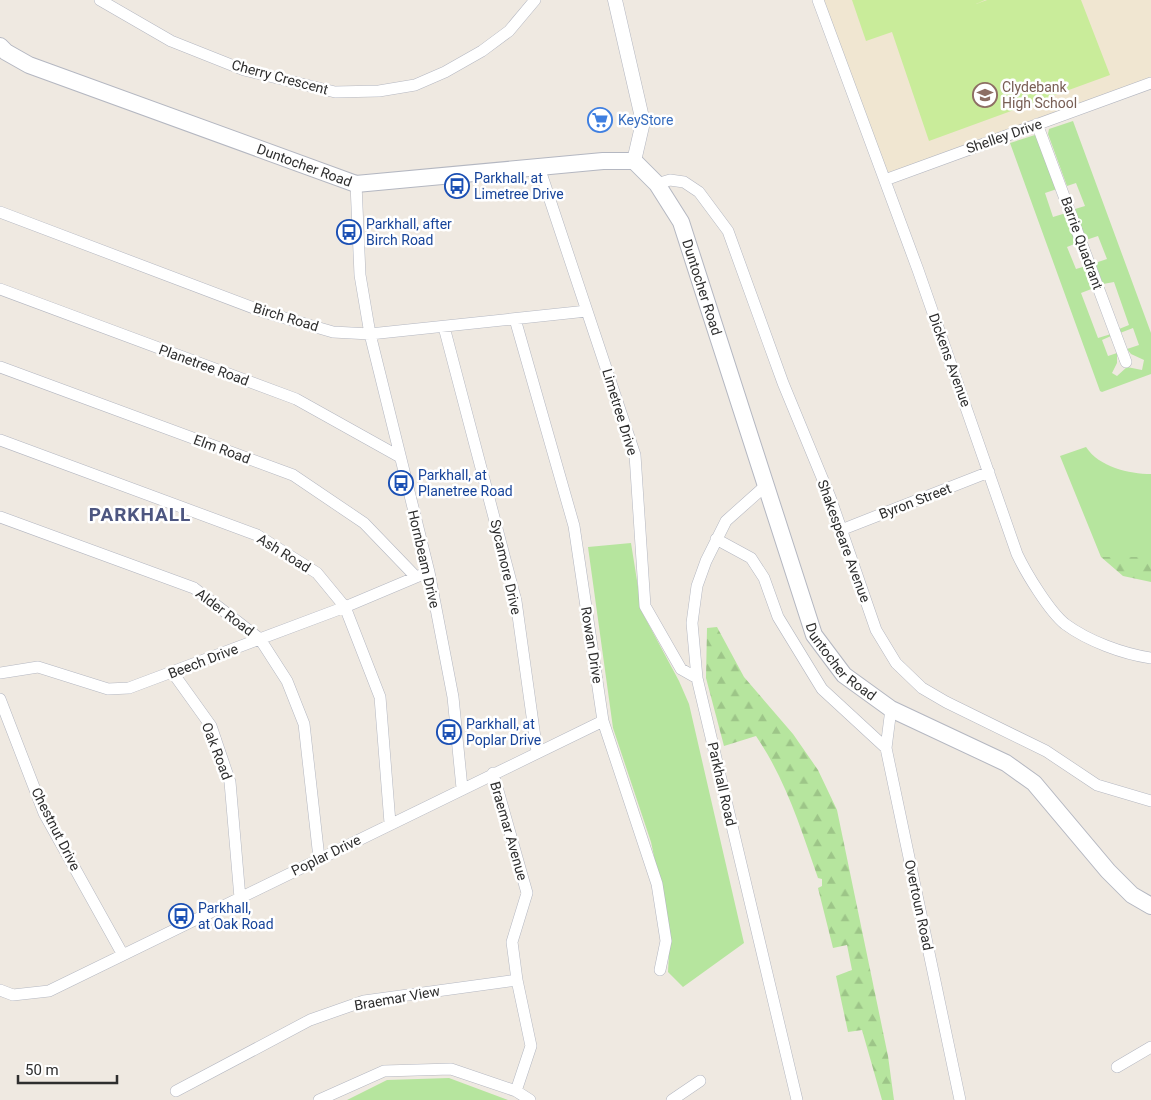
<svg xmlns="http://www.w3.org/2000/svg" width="1151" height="1100" font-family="Roboto,sans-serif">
<defs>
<pattern id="forest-firs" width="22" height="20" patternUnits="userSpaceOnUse" patternTransform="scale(1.25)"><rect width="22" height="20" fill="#b6e59e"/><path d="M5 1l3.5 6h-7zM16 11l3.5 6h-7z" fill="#9dc588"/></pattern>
</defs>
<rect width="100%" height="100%" fill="#efe9e1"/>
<path fill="#f0e6d1" d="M818,0H1151V83L885,180Z"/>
<path fill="#b6e59e" d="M1073,121L1151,333V374L1102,392L1100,391L1010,143L1035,135L1038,138L1057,189L1045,193L1053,217L1066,213L1077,243L1067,247L1076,269L1086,266L1094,288L1081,293L1098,338L1111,334V336L1102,340L1108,356L1117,353V363L1112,373L1117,376L1127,367L1142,370L1144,360L1131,354L1127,349L1139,345L1133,328L1120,333L1119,329L1129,325L1114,282L1103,284L1095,263L1107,259L1098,236L1086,240L1075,209L1085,206L1076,183L1067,186L1048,134L1049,129Z
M1086,447C1099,467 1129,474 1151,474V557H1101L1060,456Z
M631,543L642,612L679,681L689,704L744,943L683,987L668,972L670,932L651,842L613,728L588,547Z
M449,1078L508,1100H347L387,1080Z"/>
<path fill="url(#forest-firs)" d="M1101,557H1151V582L1123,576Z
M717,627L744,677L793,734L818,770L837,810L888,1056L894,1100H882L862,1030L848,1032L836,976L852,970L847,945L833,948L818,888L822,886V879L818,878C801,829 786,780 756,736L724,746L706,678L707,628Z"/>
<path fill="#c9ec9a" d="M852,0H985L976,4L987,0H1081L1110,75L929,141L892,32L866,41Z"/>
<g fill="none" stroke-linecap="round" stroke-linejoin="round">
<defs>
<path id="minor" d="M100,0L171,41L244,70L335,92L379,91L415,85L445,72L482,51L509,31L535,0
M818,0L918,270L1017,554C1026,573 1049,611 1065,624C1088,641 1123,654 1151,658
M1037,124L1126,362
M539,167L635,455L645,606L681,669L697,678
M885,180L1151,83
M356,184L360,275L370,334L429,572L453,697L462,788
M657,184L670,180L684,182L699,192L728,231L783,383L830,497L876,630L896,663L922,688L946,702L1046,751L1097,785L1151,801
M0,212L264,312L333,332L370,334L587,311
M0,289L296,399L400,457
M515,319L574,526L603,721L657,884L666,941L660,970
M444,327L516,601L537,752
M0,367L293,475L364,523L416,577
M0,440L257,535L317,573L345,607L380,697L390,823
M764,487L726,521L706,561L697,586L692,623L697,678L797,1100
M0,517L194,588L260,639L287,681L304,724L319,858
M841,530L989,472
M716,539L751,558L764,578L778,617L822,689L886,748
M0,673L38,667L108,689L129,688L345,607L421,575
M173,673L211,726L230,782L240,898
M0,699L44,813L123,955
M891,709L886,748L960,1100
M493,773L527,893L512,942L517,980L531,1046L516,1091
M0,990L13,995L49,991L603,721
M1117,1067L1151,1047
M176,1091L310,1020L364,1001L517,980
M319,1100L384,1071L451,1069L516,1091L530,1100
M672,1100L700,1081"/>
<path id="tertiary" d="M615,0L643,122L634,161"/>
<g id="secondary">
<path id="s1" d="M0,46L6,52L29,65L356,184L603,161H634L657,184L681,222L814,635L844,675L891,709L1006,763L1034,783L1108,871L1132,895L1151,906"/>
</g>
</defs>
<use href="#minor" stroke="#b4b7c1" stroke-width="12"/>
<use href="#tertiary" stroke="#b4b7c1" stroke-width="15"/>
<use href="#secondary" stroke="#b4b7c1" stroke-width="18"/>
<use href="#minor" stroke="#fff" stroke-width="11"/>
<use href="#tertiary" stroke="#fff" stroke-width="14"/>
<use href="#secondary" stroke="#fff" stroke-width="16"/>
</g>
<defs>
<symbol id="school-ring" viewBox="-11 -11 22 22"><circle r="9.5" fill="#fff" stroke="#8d6e63" stroke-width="1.5"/><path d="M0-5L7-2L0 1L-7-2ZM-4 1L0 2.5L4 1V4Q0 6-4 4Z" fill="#8d6e63"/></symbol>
<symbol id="supermarket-ring" viewBox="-11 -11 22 22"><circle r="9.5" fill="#fff" stroke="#3f7fe0" stroke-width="1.5"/><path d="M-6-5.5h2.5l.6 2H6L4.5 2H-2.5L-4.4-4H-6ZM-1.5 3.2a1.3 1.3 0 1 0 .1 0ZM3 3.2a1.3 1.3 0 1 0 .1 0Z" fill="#3f7fe0"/></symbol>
<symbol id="bus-ring" viewBox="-11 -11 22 22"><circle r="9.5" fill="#fff" stroke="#1a4fb4" stroke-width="1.5"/><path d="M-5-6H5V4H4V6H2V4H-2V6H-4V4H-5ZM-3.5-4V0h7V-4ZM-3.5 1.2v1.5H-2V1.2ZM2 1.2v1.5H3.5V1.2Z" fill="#1a4fb4"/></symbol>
</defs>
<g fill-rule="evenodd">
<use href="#school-ring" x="971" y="81" width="28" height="28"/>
<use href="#supermarket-ring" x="586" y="106" width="28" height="28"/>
<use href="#bus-ring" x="443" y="172" width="28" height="28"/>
<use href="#bus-ring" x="335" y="218" width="28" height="28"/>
<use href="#bus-ring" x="387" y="469" width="28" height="28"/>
<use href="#bus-ring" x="435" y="718" width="28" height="28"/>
<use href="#bus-ring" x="167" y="902" width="28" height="28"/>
</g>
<g text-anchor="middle" stroke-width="5" stroke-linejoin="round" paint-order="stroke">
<g font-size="14" fill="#2e2e2e" stroke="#fff">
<text transform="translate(280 77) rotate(15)" y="5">Cherry Crescent</text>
<text transform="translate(1004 136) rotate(-19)" y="5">Shelley Drive</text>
<text dy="5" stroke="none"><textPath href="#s1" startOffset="328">Duntocher Road</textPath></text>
<text transform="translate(1082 243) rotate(70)" y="5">Barrie Quadrant</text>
<text dy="5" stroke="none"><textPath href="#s1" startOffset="808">Duntocher Road</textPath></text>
<text transform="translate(286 317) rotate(17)" y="5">Birch Road</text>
<text transform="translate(950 360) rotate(70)" y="5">Dickens Avenue</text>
<text transform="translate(204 365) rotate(20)" y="5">Planetree Road</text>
<text transform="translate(620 412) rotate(73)" y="5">Limetree Drive</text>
<text transform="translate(222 449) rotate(20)" y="5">Elm Road</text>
<text transform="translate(915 501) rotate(-21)" y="5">Byron Street</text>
<text transform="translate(844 541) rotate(70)" y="5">Shakespeare Avenue</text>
<text transform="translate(284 553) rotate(32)" y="5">Ash Road</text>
<text transform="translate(424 559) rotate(77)" y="5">Hornbeam Drive</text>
<text transform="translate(506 567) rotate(77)" y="5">Sycamore Drive</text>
<text transform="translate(225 612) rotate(37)" y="5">Alder Road</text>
<text transform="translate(592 645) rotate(81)" y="5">Rowan Drive</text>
<text dy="5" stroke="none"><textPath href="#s1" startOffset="1211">Duntocher Road</textPath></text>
<text transform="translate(203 661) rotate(-21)" y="5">Beech Drive</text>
<text transform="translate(217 751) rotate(69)" y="5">Oak Road</text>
<text transform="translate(722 784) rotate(77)" y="5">Parkhall Road</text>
<text transform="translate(56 829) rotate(63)" y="5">Chestnut Drive</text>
<text transform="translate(509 831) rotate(74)" y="5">Braemar Avenue</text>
<text transform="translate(326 855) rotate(-26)" y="5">Poplar Drive</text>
<text transform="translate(919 905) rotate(78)" y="5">Overtoun Road</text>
<text transform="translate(397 998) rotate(-10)" y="5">Braemar View</text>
</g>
<g font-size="14" fill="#785e54" stroke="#fff" text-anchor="start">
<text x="1002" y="92">Clydebank<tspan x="1002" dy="16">High School</tspan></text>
</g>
<g font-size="14" fill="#366cbe" stroke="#fff" text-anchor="start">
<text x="618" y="125">KeyStore</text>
</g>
<g font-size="14" fill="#164399" stroke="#fff" text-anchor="start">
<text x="474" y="183">Parkhall, at<tspan x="474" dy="16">Limetree Drive</tspan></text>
<text x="366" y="229">Parkhall, after<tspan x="366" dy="16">Birch Road</tspan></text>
<text x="418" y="480">Parkhall, at<tspan x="418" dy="16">Planetree Road</tspan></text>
<text x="466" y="729">Parkhall, at<tspan x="466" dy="16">Poplar Drive</tspan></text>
<text x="198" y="913">Parkhall,<tspan x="198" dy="16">at Oak Road</tspan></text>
</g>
<g font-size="19" font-weight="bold" letter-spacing="1" fill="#4d5680" stroke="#fff">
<text x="140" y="521">PARKHALL</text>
</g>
</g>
<path d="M18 1075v8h99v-8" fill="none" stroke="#2e2e2e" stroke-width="2.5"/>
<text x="25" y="1075" font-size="15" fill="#2e2e2e" stroke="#ffffff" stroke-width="4" paint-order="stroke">50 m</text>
</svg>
